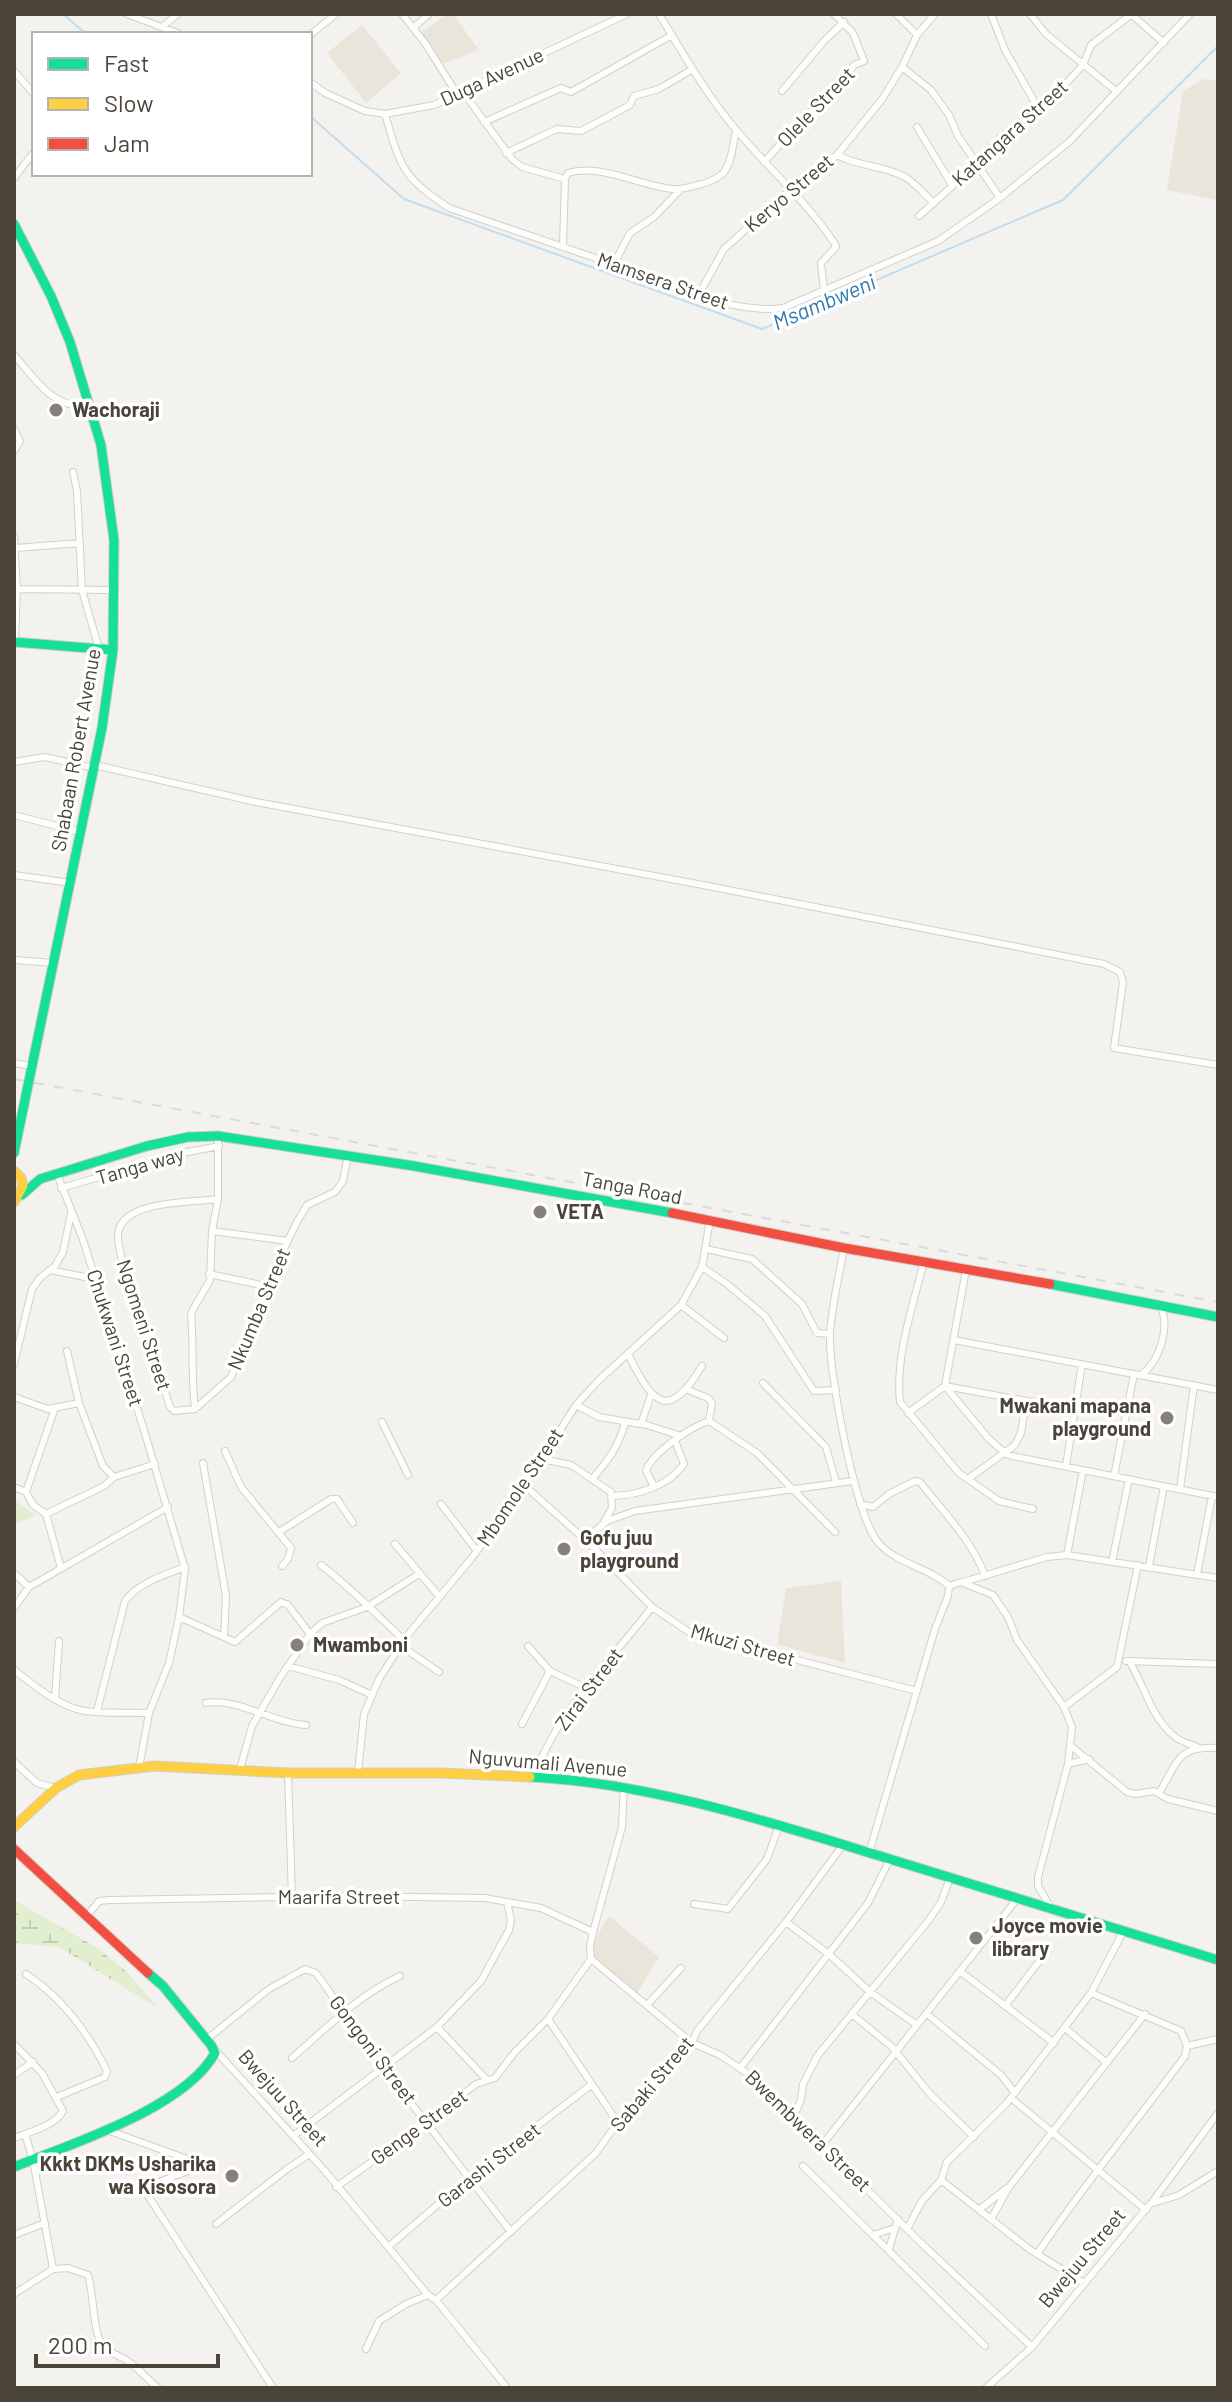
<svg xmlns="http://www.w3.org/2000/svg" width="1232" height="2402" font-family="Barlow,sans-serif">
<defs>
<pattern id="wetland-marsh" width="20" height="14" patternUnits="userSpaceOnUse" patternTransform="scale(2)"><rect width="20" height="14" fill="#e1eecf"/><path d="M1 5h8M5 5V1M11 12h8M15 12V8" fill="none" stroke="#c3cdb2"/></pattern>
<pattern id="cemetery-stones" width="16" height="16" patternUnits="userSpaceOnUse" patternTransform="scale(2)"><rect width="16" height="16" fill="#e1eecf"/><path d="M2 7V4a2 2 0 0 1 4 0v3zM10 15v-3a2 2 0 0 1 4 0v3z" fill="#c3cdb2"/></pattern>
</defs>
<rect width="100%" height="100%" fill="#f4f2ee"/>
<path fill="#eae5da" d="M447,14H453L479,50L443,64L420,33Z
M362,25L401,73L366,103L327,53Z
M1203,79L1218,81V200L1167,190L1183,91Z
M841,1581L845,1663L777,1644L786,1588Z
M609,1916L659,1957L637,1993L594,1957L592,1944Z"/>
<path fill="url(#wetland-marsh)" d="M14,1900L96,1947L126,1971L158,2008L59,1947L14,1943Z"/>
<path fill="url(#cemetery-stones)" d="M14,1500L36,1515L14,1525Z"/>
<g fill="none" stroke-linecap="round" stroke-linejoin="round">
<path stroke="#c0ddf1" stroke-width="2" d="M63,14L86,34
M310,116L404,199L762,329L1063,200L1218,46"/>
<defs>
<path id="street" d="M127,14L180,34
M402,14L425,43L457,94
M659,14C684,55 707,96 738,132C770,170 808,203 835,244L836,247L821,263L824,291
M896,14L917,35
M991,14L1005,50L1037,106
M1030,14L1046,34L1116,91
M1131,14L1164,43
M162,27L178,14
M413,28L429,14
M310,35L336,14
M902,67L931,90L949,115L958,136L1000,198
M14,71L34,94
M310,82L325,93L365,111L385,114L434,105L627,14
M782,91L825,40L844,22
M463,92L512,159L522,167L565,179L563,246
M385,114C400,166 402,177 449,208C504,227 558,245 613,264C664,282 729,315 783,308L938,241L1000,198L1070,141L1190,14
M484,122L561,88L571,92L672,35
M917,127L952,185
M506,153L557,129L581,131L630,105L634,96L659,89L691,70
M837,155C859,167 883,165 905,177C915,183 925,195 934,203
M764,162L809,113L843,81L854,65L864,61L853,33L834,14
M14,178L34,152
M565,179L568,173C599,163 641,186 672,189C682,190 692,186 702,184C709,182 719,178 724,172C732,162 733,143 736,131
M919,216L977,164L1000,138L1031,114L1037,106L1060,90L1083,65L1091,45L1132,14
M614,264L630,233L654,217L680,190
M699,294L724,249L783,196L837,155L883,98L902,67L917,35L935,14
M14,355C33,376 49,404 80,406L88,401
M14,429L20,441L14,451
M73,472L77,491L82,590L99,649
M14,536L17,589L15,642
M16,548L80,543
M14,589L113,590
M14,762L45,757L94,768
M95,765L256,802L703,885L1104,964L1120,972L1123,982L1114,1048L1218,1065
M14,815L80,832
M14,875L71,883
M14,960L54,963
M14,1063L31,1066
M57,1174L82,1237L144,1430L185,1569L179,1617L169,1663L149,1713L139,1768
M61,1188L183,1153L219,1146
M212,1231L288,1241
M844,1248C839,1276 832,1305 830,1333C828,1370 855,1513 877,1541C895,1564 929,1567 949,1586L948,1596L935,1629L869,1853
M706,1249L752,1259L802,1304L817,1333L830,1334
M924,1261C913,1306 895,1356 900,1402L959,1473L999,1501L1033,1509
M702,1267L727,1284L765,1316L814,1391L836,1390
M50,1270L95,1279
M966,1270L945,1386L988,1438L1006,1454L1012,1456L1218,1497
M209,1274L266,1286
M681,1305L724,1338
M954,1340L1218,1390
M67,1351L79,1403
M628,1354C652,1402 667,1424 702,1366
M14,1364L32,1289L40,1278L55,1266L63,1252L71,1213
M1141,1375C1160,1361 1170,1328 1161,1307
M763,1383L826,1447L836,1482
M688,1390L708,1398L712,1403L709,1421
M14,1397L48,1409L79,1403L103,1466L114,1477L155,1464
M576,1405L599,1417L647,1425L681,1436
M195,1409L174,1411L170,1407L121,1256C120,1250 118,1243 118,1237C117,1199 193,1203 218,1199
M195,1409L231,1377L257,1322L266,1286L297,1222L307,1205L335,1192L343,1181L348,1155
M195,1409C191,1376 194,1345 191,1313L210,1280L212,1231L218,1199V1136
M908,1413L945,1386L1075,1410
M382,1422L408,1475
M641,1424L651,1395
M225,1451L241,1487L291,1548L288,1559L282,1566
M542,1459L571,1465L611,1492L612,1508L604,1522
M203,1463L226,1596L224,1637
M1066,1466L1082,1364
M1114,1476L1134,1374
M593,1478C609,1459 619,1446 625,1422
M968,1479L1015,1445L1021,1433L1026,1402
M525,1486L591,1545L652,1607L689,1632L917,1691
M654,1486L646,1471C652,1453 690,1427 709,1421L757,1453L835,1532
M14,1487L26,1492
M1180,1489L1194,1385
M26,1492L55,1408
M26,1492L33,1505L46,1514
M613,1496C638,1495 669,1486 684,1464L675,1441
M441,1504L477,1551
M860,1504L873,1507L889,1494L915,1481L920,1482C943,1512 972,1540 985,1576
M46,1514L104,1486L114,1477
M46,1514L61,1568
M279,1532L331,1499H337L353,1523
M585,1539L607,1521L635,1511L853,1481
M395,1544L438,1595
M1067,1555L1083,1470
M1112,1562L1129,1479
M321,1565C351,1588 377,1615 404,1640
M1149,1566L1164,1486
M14,1573L29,1587
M1197,1575L1212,1496
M963,1582L1047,1557L1067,1555L1218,1578
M949,1586L961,1582L993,1595L1008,1617L1017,1640L1064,1707L1072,1727L1068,1764L1038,1877V1886L1051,1908
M14,1608L29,1587L168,1507
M179,1617L235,1642L281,1602L288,1605L310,1634
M401,1646L439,1672
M528,1646L550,1671L586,1688
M1126,1661L1218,1664
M1129,1661C1145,1686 1150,1716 1174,1736C1179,1741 1190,1744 1197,1747
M288,1666L339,1680L370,1694
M14,1670C34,1685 59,1707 85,1711C106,1714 128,1712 149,1713
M55,1698L59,1641
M206,1703C240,1698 272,1723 306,1725
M1064,1707L1117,1667L1138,1565
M97,1711L125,1601C138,1583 164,1575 185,1567
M522,1724L550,1671
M1071,1746L1127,1792L1136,1794L1154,1791L1168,1799L1218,1811
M14,1762L37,1783L56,1788
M1068,1764L1089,1759
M240,1769L252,1726L281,1676L310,1634L322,1623L367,1607L419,1574
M358,1772L364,1714L379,1679L406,1637L471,1559L525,1486L576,1405L599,1380L681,1305L702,1267L710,1220
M288,1773L292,1897
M535,1776C554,1715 613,1658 652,1607
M624,1787L622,1827L593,1932L590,1946L591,1959L692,2043L720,2055L757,2080L921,2243L1032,2347
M1159,1793C1179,1761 1176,1746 1218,1748
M694,1904L728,1909L767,1859L779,1826
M87,1916L99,1901L110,1900L346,1896L485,1898L541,1908L593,1932
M786,1922L830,1955L870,1992L917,2025
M961,1972L1054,2043
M26,1974C62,1998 88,2032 107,2071L105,2077L57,2097
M647,2005L681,1968
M1005,2006L1047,1951
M927,2014L1001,2075L1015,2093
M853,2015L892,2047L930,2094L974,2137
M548,2019L618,2123
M437,2027L487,2080
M1065,2028L1107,2063
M207,2039L269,1989L305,1969L316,1973L383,2067L511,2232
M14,2044L42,2073L63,2111C55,2126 29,2132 14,2138
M1187,2046L1218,2039
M215,2050L325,2171L428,2295L436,2300L507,2388
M292,2058C325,2029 360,1994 400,1976
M741,2067L868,1903L890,1859
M14,2075L33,2062
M1011,2098L1146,2210
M793,2118L801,2100L803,2084L818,2055L929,1920L941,1902L950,1878
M107,2130L204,2165L143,2188L273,2388
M25,2134L33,2160L53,2269L68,2268L88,2275C94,2296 92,2318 99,2339C104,2353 119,2354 129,2362C139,2369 148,2380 158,2388
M293,2136L437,2027L481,1981L509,1930L511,1920L507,1902
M822,2145L1017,1899
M803,2166L985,2346
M941,2180L1029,2249L1084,2283
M336,2187L428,2122L476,2084L495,2078L514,2053L548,2019L591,1959
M1153,2201L1218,2113
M980,2209L1006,2189
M991,2219L1009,2187L1145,2014
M216,2224L287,2169L308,2155
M907,2229L922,2201L941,2180L947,2162L1006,2104L1091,1993L1123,1932
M14,2235L45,2223
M873,2235L895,2228
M388,2247L470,2177L591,2085
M889,2249L898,2219
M1037,2254C1083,2186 1136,2122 1185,2056L1187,2046L1181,2031L1091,1993
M14,2294L53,2269
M436,2300L596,2153L626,2111L692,2043L697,2031L786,1922L843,1845
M366,2349L379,2321L406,2304L428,2295
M986,2388L1032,2347L1150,2204L1179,2195L1218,2171"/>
<path id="fast" d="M14,224L51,296L70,342L101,445L114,540L113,650L102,728L14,1153
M14,642L113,650
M22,1195L40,1179L147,1146L188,1137L218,1136L414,1166L672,1213
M1050,1284L1218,1317
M530,1777C650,1783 766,1821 880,1856C993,1891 1105,1925 1218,1960
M14,2167C71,2144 185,2108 215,2053L211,2045L163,1986L148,1973"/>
<path id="slow" d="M14,1171L21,1178L23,1186L14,1202
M14,1827L56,1788L79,1775L155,1766L288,1773H440L530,1777"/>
<path id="jam" d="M672,1213L844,1248L1050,1284
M14,1849L148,1973"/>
</defs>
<use href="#street" stroke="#d2d0cb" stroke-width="8"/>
<use href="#fast" stroke="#d3cfc5" stroke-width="11"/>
<use href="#slow" stroke="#d3cfc5" stroke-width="11"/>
<use href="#jam" stroke="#d3cfc5" stroke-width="11"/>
<use href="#street" stroke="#fdfdfc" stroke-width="6"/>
<use href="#fast" stroke="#16e098" stroke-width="9"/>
<use href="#slow" stroke="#ffcf43" stroke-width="9"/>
<use href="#jam" stroke="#f24e42" stroke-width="9"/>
<path stroke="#dbdbda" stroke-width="2" stroke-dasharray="10 10" stroke-linecap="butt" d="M14,1079L1218,1302"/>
</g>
<g fill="#868178" stroke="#fff" stroke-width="3">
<circle cx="56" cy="410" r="8"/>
<circle cx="540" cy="1212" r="8"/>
<circle cx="1167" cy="1418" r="8"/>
<circle cx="564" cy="1549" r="8"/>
<circle cx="297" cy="1645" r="8"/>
<circle cx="976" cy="1938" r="8"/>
<circle cx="232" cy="2176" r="8"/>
</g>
<g text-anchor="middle" stroke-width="7" stroke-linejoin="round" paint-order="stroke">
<g font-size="20" fill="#4b4439" stroke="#fff">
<text transform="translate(492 77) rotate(-25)" y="7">Duga Avenue</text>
<text transform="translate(816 107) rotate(-46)" y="7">Olele Street</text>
<text transform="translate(1010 133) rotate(-42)" y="7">Katangara Street</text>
<text transform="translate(789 193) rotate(-40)" y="7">Keryo Street</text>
<text transform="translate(663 281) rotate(19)" y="7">Mamsera Street</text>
<text transform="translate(76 750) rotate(-80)" y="7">Shabaan Robert Avenue</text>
<text transform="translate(140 1166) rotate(-16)" y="7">Tanga way</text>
<text transform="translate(632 1188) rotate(11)" y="7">Tanga Road</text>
<text transform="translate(259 1309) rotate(-67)" y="7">Nkumba Street</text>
<text transform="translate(144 1325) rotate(72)" y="7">Ngomeni Street</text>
<text transform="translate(115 1338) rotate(72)" y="7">Chukwani Street</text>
<text transform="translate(520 1487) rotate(-56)" y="7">Mbomole Street</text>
<text transform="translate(743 1645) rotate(16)" y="7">Mkuzi Street</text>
<text transform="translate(589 1689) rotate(-53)" y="7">Zirai Street</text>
<text transform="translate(548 1763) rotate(5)" y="7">Nguvumali Avenue</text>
<text x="339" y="1904">Maarifa Street</text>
<text transform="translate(373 2050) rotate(53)" y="7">Gongoni Street</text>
<text transform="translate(652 2084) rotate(-50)" y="7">Sabaki Street</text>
<text transform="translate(283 2098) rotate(48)" y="7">Bwejuu Street</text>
<text transform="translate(419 2127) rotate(-36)" y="7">Genge Street</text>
<text transform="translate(808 2131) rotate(44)" y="7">Bwembwera Street</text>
<text transform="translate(489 2165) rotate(-38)" y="7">Garashi Street</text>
<text transform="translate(1082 2258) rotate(-50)" y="7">Bwejuu Street</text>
</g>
<g font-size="20" font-weight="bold" fill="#4b4439" stroke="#fff" text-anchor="start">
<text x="72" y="417">Wachoraji</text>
<text x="556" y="1219">VETA</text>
<text x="1151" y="1413" text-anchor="end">Mwakani mapana<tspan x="1151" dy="23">playground</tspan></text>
<text x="580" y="1545">Gofu juu<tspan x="580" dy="23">playground</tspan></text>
<text x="313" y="1652">Mwamboni</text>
<text x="992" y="1933">Joyce movie<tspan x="992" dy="23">library</tspan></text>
<text x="216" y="2171" text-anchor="end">Kkkt DKMs Usharika<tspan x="216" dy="23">wa Kisosora</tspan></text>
</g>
<g font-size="22" font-style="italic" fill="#2e7ab2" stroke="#fff">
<text transform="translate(824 302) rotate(-23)" y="8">Msambweni</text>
</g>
</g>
<rect width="1232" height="2402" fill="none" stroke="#4b4439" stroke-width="32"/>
<rect x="32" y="32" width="280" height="144" fill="#ffffff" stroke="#b7b4b0" stroke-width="2"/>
<rect x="48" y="58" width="40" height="12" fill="#16e098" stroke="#b7b4b0" stroke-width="2"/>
<text x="104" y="72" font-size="24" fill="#4b4439">Fast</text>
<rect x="48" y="98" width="40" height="12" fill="#ffcf43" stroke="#b7b4b0" stroke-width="2"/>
<text x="104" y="112" font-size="24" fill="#4b4439">Slow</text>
<rect x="48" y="138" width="40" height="12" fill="#f24e42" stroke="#b7b4b0" stroke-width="2"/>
<text x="104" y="152" font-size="24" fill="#4b4439">Jam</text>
<path d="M36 2354v12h182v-12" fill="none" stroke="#4b4439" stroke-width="4"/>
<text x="48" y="2354" font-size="24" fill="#4b4439" stroke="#ffffff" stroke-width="6" paint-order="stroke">200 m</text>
</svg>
